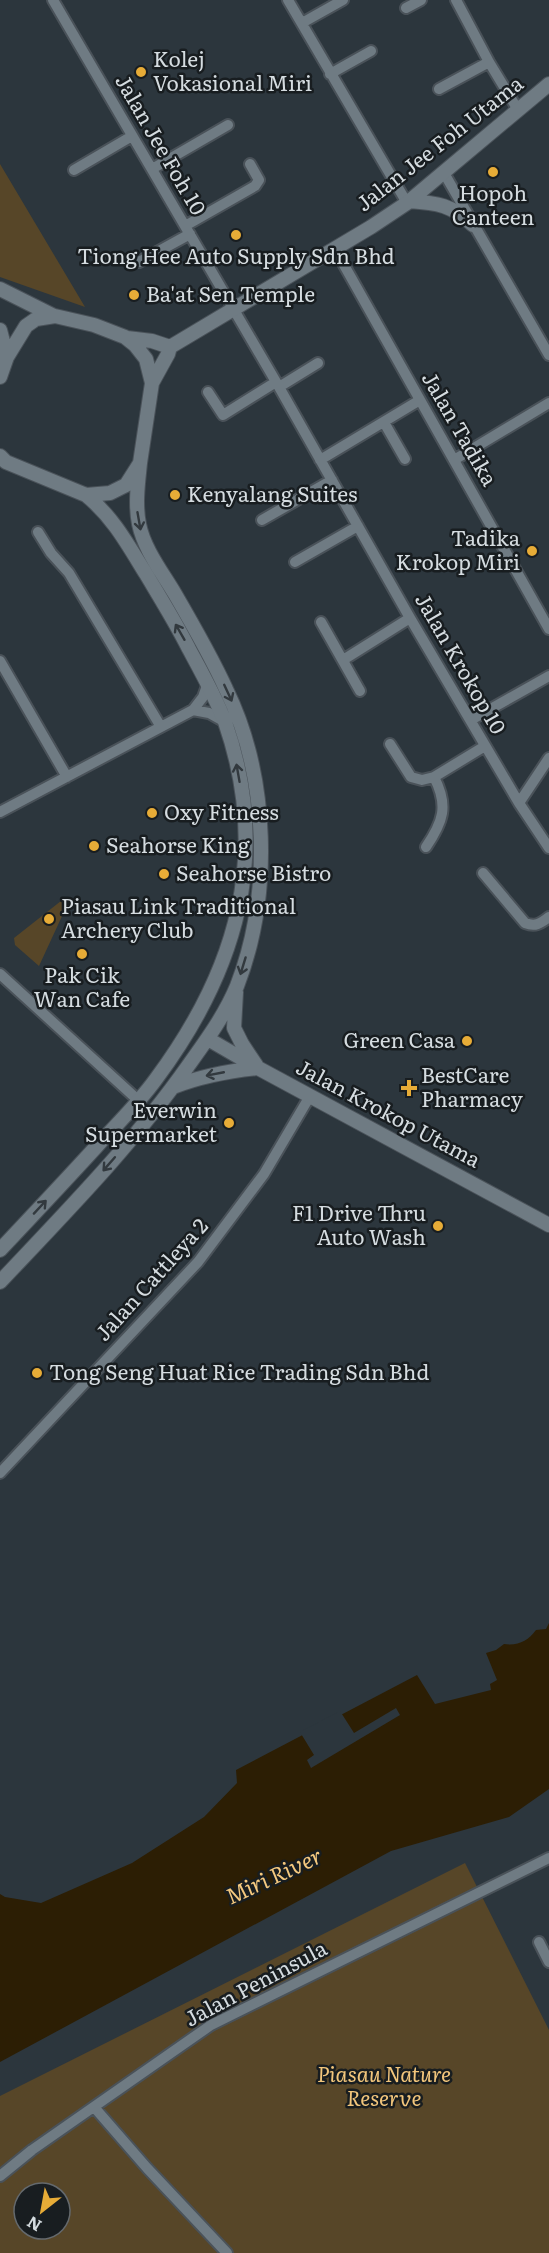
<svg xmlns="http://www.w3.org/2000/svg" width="549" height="2253" font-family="Literata,serif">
<rect width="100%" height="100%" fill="#2c363d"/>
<path fill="#574628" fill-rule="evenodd" d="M0,164L85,307L0,277Z
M66,897L69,901L39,966L15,945L14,938Z
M465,1863L549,2030V2253H0V2096ZM24,2193H60V2229H24Z"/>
<path fill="#2c1e04" d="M549,1623V1789L509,1817L391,1851L0,2062V1894L5,1897L41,1903L132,1863L204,1817L237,1783L236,1770L417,1675L435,1704L491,1690L490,1684L497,1680L486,1653L496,1650L504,1644C518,1646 528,1641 536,1630L546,1629Z"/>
<path fill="#2c363d" d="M396,1708L400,1715L311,1768L307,1760L314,1755L300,1732L340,1711L354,1733Z"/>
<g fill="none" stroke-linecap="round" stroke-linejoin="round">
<defs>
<path id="street" d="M53,0L279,387L410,618L519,803L549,848
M288,0L407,203
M456,0L489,62L518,110
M406,8L421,0
M302,23L343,0
M330,74L371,51
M439,89L489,62
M152,169L228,125
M74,170L132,136
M444,173L549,355
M185,226L255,186L259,180L250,164
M335,249L549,629
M139,262L190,234
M279,387L318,363
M208,392L223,415L276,382
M385,424L405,459
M320,460L420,400
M454,460L549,403
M262,520L332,480
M38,532L51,553L69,573L161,727
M295,562L358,526
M321,622L360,691
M343,660L410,618
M0,661L67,777
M193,710L203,697L208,683
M471,720L549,676
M390,744L411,777L422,780L434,777
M519,803L549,758
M0,812L193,710L209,713L225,722
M426,847C443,822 449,806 434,777L485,746
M483,873L525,923C535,927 540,924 549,917
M0,974L139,1101
M0,1473L198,1262L264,1174L310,1096
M539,1942L549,1962
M94,2107L147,2168L227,2253
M0,2176L32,2150L211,2025L549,1858"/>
<path id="secondary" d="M409,201C438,203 452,205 473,225
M0,289L54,316
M0,330L7,357
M127,338L152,341L170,347
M170,347L371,227L407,203L549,84
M0,377L7,357L26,326L36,319L55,316L94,325L125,337L135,345L146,359L152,383L140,463L126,485L110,493L86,495L6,462L0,456
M152,383L168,354L170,347
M236,992L234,1028L242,1044L256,1065
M208,1039L258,1068L549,1225
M173,1087C201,1076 228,1071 258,1068
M0,1250C32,1216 64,1182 96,1147C116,1125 138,1104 156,1079C237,970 271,854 225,722C215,696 202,673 189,649C176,623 161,599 146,574C128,545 113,517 86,495
M0,1282C65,1213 133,1144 188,1066C206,1041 225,1015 237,986C272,896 269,777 226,689C211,656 193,625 175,594C162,572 144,549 139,524C135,504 138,483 140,463"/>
</defs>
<use href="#street" stroke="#4a5259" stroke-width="14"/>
<use href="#secondary" stroke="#4a5259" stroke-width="16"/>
<use href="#street" stroke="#6f7b83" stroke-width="10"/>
<use href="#secondary" stroke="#6f7b83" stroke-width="14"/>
</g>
<defs><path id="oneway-shaft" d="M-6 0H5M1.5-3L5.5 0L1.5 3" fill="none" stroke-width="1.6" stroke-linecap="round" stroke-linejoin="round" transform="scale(1.5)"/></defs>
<g stroke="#32393e">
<use href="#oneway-shaft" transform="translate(139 521) rotate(80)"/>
<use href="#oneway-shaft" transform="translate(180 632) rotate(-120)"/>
<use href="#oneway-shaft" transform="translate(228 693) rotate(65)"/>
<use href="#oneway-shaft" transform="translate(238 773) rotate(-100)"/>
<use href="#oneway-shaft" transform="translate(243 966) rotate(107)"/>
<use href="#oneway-shaft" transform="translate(215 1074) rotate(169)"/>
<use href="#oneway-shaft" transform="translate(109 1164) rotate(131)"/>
<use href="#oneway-shaft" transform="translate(40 1207) rotate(-47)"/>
</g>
<g fill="#e7ac37" stroke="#181d20" stroke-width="2">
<circle cx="141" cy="72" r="6"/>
<circle cx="493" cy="172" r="6"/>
<circle cx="236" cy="235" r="6"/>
<circle cx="134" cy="295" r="6"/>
<circle cx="175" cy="495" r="6"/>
<circle cx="532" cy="551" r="6"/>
<circle cx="152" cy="813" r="6"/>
<circle cx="94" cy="846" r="6"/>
<circle cx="164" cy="874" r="6"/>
<circle cx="49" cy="919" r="6"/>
<circle cx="82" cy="954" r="6"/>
<circle cx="467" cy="1041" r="6"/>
<path d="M406 1079h6v6h6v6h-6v6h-6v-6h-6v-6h6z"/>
<circle cx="229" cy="1123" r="6"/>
<circle cx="438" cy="1226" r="6"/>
<circle cx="37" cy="1373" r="6"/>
</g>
<g text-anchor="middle" stroke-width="5" stroke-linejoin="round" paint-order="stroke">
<g font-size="21" fill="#d5dce0" stroke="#181d20" text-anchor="start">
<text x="153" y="67">Kolej<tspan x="153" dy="24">Vokasional Miri</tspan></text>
<text x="493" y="201" text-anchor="middle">Hopoh<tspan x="493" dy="24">Canteen</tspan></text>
<text x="236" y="264" text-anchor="middle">Tiong Hee Auto Supply Sdn Bhd</text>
<text x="146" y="302">Ba'at Sen Temple</text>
<text x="187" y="502">Kenyalang Suites</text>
<text x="520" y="546" text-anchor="end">Tadika<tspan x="520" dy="24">Krokop Miri</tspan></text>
<text x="164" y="820">Oxy Fitness</text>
<text x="106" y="853">Seahorse King</text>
<text x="176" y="881">Seahorse Bistro</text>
<text x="61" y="914">Piasau Link Traditional<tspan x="61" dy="24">Archery Club</tspan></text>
<text x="82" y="983" text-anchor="middle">Pak Cik<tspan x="82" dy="24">Wan Cafe</tspan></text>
<text x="455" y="1048" text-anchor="end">Green Casa</text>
<text x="421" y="1083">BestCare<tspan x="421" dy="24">Pharmacy</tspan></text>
<text x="217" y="1118" text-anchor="end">Everwin<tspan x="217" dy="24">Supermarket</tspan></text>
<text x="426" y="1221" text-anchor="end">F1 Drive Thru<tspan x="426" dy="24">Auto Wash</tspan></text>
<text x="49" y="1380">Tong Seng Huat Rice Trading Sdn Bhd</text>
</g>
<g font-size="21" fill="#d5dce0" stroke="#181d20">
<text transform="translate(440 144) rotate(-38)" y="7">Jalan Jee Foh Utama</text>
<text transform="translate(160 145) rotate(60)" y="7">Jalan Jee Foh 10</text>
<text transform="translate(459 429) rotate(60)" y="7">Jalan Tadika</text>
<text transform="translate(460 664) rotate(60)" y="7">Jalan Krokop 10</text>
<text transform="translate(388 1114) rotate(28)" y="7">Jalan Krokop Utama</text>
<text transform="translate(152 1280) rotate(-48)" y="7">Jalan Cattleya 2</text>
<text transform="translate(256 1984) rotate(-28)" y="7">Jalan Peninsula</text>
</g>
<g font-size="21" font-style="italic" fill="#f2c67c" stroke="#181d20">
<text x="384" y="2082">Piasau Nature<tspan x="384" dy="24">Reserve</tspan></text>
</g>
<g font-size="22" font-style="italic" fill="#f5c97f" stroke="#181d20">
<text transform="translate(274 1876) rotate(-25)" y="8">Miri River</text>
</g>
</g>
<g transform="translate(42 2211) rotate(211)"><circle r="28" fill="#181d20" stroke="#64696d" stroke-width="1.5"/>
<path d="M0-4.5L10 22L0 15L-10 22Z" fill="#e7ac37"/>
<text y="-9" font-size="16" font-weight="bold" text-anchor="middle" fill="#d5dce0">N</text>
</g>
</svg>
